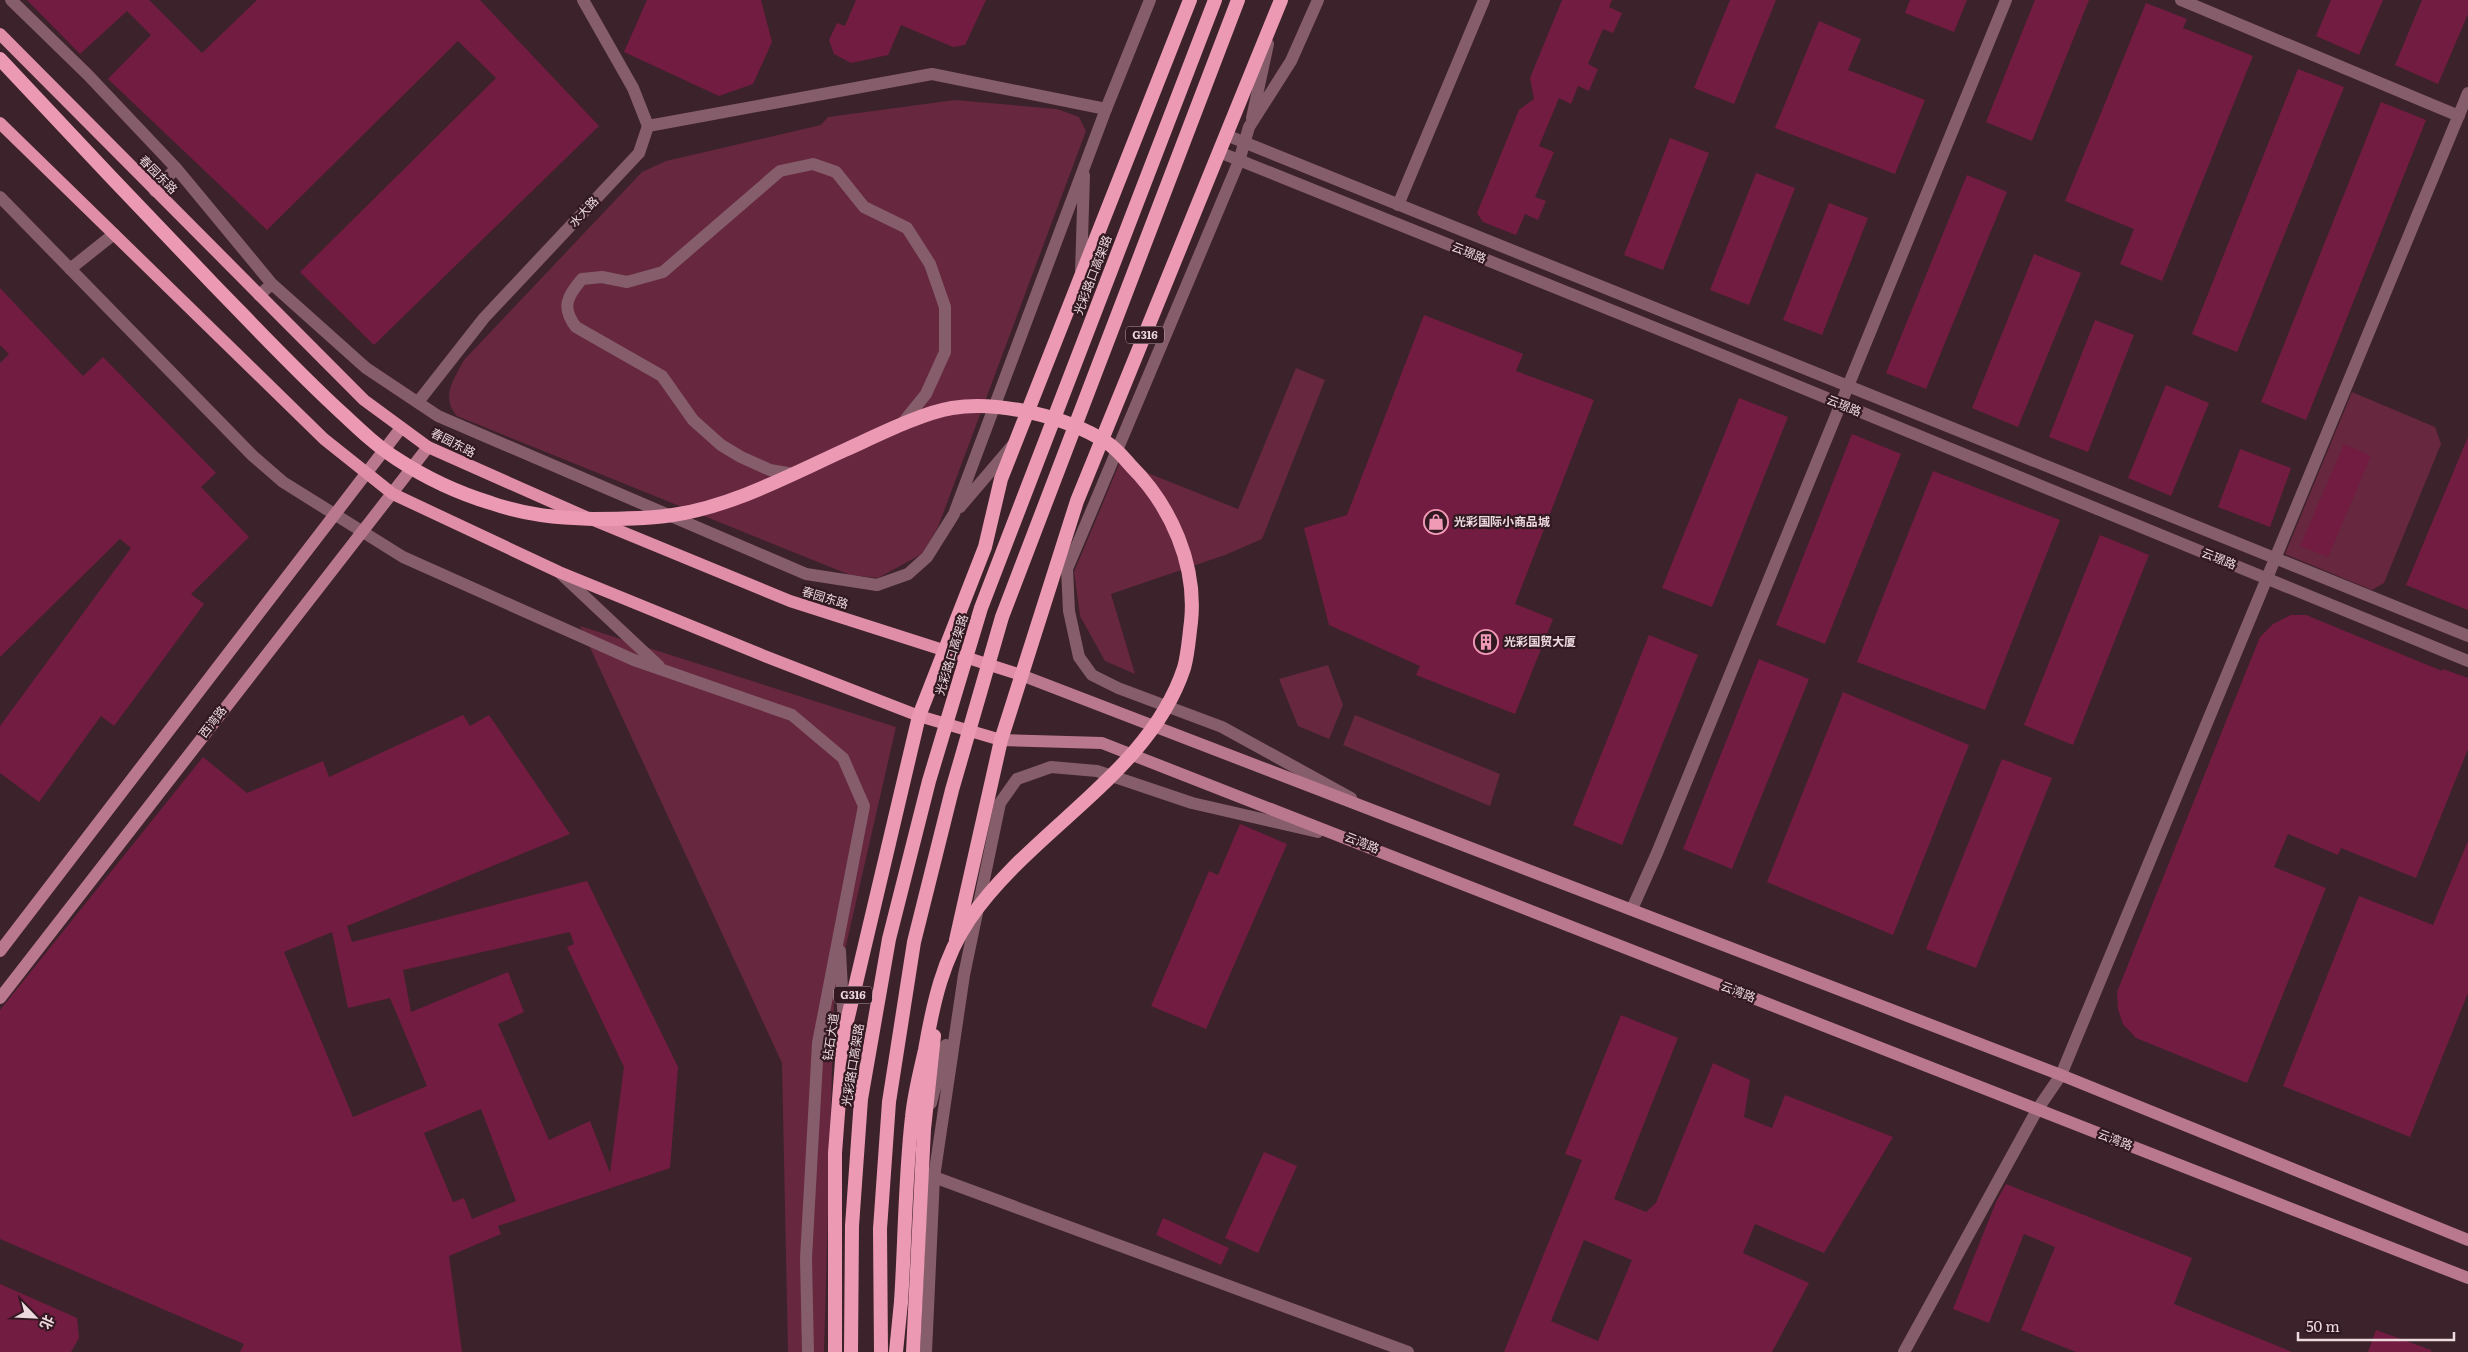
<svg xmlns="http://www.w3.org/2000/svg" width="2468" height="1352" font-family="Literata,'Noto Sans SC',serif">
<rect width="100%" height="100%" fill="#3c222a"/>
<path fill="#66273f" d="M955,100L1057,109L1079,117L1086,131L938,527L922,554L878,578L850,575L457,416C440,397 454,379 464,360L642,172L666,161L821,125L828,117Z
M1296,368L1325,380L1262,539L1225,555L1111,594L1135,674L1105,661L1080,616L1074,572L1120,462L1238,509Z
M2352,392L2435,427L2441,444L2384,583L2372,590L2285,554Z
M580,626L896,727L834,998L824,1352H788L782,1063Z
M1328,665L1343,705L1329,739L1298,726L1279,679Z
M1355,715L1500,774L1490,806L1343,745Z"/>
<path fill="#731c41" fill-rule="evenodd" d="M27,0H149L202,53L257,0H480L599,126L374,345L300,272L496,78L458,41L267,230L108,79L151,35L127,11L80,54Z
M647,0H761L772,42L753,84L719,96L624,52Z
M856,0H986L965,45L953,47L901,25L888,55L851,63L834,54L829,40L837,23L845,26Z
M1562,0H1612L1609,7L1622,13L1613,33L1603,29L1588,64L1598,69L1589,91L1578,86L1571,104L1559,98L1539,146L1554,152L1535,197L1546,201L1538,220L1525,214L1516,235L1483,222L1477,213L1519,110L1534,99L1530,78Z
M1730,0H1776L1734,104L1694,88Z
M1910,0H1967L1954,32L1905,13Z
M2035,0H2089L2032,141L1986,122Z
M2331,0H2383L2359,55L2316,36Z
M2422,0H2468V14L2438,84L2395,65Z
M2146,3L2187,19L2183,28L2253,56L2162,281L2120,264L2134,229L2065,201Z
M1819,21L1861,39L1848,70L1925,100L1895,174L1775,128Z
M2298,69L2344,87L2237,352L2192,334Z
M2381,102L2426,120L2306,420L2261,402Z
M1670,138L1709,153L1663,270L1624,255Z
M1756,173L1795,188L1749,305L1710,290Z
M1967,175L2007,192L1926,389L1886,373Z
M1829,203L1868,218L1822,335L1783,320Z
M2034,254L2081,273L2018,427L1972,408Z
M0,288L83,376L103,357L216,473L201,487L249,537L191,594L204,604L114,726L101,716L39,802L0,773V726L131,548L120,539L0,657V363L9,354L0,345Z
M1424,315L1523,354L1516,371L1594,400L1515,604L1553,619L1515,714L1416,675L1420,666L1329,625L1304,528L1347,515Z
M2095,320L2134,335L2088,452L2049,437Z
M2166,385L2209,403L2171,496L2128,478Z
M1739,398L1788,417L1712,607L1662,588Z
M1852,434L1901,454L1825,644L1776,625Z
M2468,437V610L2406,585Z
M2344,444L2371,456L2328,557L2300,546Z
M2240,449L2291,468L2270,527L2218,507Z
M1933,471L2060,520L1985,710L1857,662Z
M2100,535L2149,555L2073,745L2024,725Z
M2291,615H2306L2442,671L2443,669L2468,678V749L2416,878L2341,848L2338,855L2288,834L2274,867L2326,888L2247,1083L2136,1038L2123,1024L2118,1009L2117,992L2260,637L2273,624Z
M1649,635L1698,655L1622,845L1573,825Z
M1759,659L1809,679L1732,869L1683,849Z
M1843,692L1969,745L1893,935L1767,882Z
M463,715L470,726L489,715L570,834L347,926L352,942L587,881L678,1067L670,1168L498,1226L501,1234L449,1256L462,1352H240L244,1344L0,1239V1010L203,757L247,793L323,761L329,777ZM332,932L348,1008L390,998L427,1086L353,1117L284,952ZM570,932L574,944L567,947L624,1067L610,1173L590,1121L549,1140L498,1024L524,1012L508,972L411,1012L403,970ZM481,1109L516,1201L472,1219L464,1198L453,1202L424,1133Z
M2002,759L2052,778L1976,968L1926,949Z
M1240,824L1287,844L1206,1029L1151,1006L1209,871L1218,875Z
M2468,841V993L2410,1137L2283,1086L2359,896L2433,925Z
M1621,1015L1678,1038L1614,1199L1646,1212L1656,1203L1713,1063L1750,1080L1744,1117L1772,1128L1785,1095L1893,1137L1824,1253L1755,1224L1743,1253L1809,1283L1772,1352H1504L1582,1160L1565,1154ZM1584,1240L1632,1260L1598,1341L1551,1321Z
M1264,1152L1297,1166L1258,1253L1225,1238Z
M2006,1184L2192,1258L2174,1304L2292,1352H2076L2021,1330L2055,1247L2024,1234L1989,1323L1953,1309L1996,1202Z
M1163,1218L1229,1248L1221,1265L1156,1235Z
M0,1284L77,1318L79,1338L71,1352H0Z
M2376,1330L2431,1350V1352H2368Z"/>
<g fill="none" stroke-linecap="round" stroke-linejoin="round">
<path stroke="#865d6a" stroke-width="12" d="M793,474L770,470L741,457L721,445L693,420L662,376L576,327C561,308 567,296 582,279L602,277L627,282L663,272L780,171L813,164L836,172L864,207L907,228L930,264L945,307V352L926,394L901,425"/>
<path stroke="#865d6a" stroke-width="12" d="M2181,0L2459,116
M648,126L932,74L1106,109
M1398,205L1484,0
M1632,909L1657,853L2006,0
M934,1177L1408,1352
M1904,1352L2037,1110L2061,1075L2468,93"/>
<path stroke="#865d6a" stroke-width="12" d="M11,0L88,75L176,168L272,284
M1318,0L1291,61L1249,127L1239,161L1067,569L1069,611L1079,657L1092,675L1118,688L1222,727L1351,798
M1252,118L1268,44
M1226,135L2468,636
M1219,152L1695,344L2468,661
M155,191L176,168
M0,197L253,456L283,482L403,557L634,660L792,715L843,758L864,806L818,1043L806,1258L808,1352
M70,269L114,234
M1081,273L1084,175
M259,295L272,284L366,368L438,416L806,574L877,585L908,574L927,557L954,514L1106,109L1150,0
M418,402L484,318L639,153L648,126L633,88L583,0
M960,507L1012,446
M561,574L659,666
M840,951L844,1026
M931,1103L946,1045
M926,1352L934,1177L964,975L1000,803L1017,779L1051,767L1097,771L1192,803L1318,832"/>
<path stroke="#b9788d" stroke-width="12" d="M1021,675L2061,1075L2468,1240
M1001,740L1102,743L2468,1278
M0,951L401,428
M0,998L428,447"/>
<path stroke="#e08da8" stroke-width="12" d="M0,34L364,400L428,447L586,517L790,601L1021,675
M0,123L324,439L393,494L559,572L762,655L919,716L1001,740"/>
<path stroke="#ec9ab4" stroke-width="14" d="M956,940L1001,740L1077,501L1281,0
M880,1229L881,1352
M835,1352V1153L844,1034L919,716L985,547L1001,479L1190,0
M851,1352L852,1226
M896,1352L901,1302
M913,1352L924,1129L934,1036"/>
<path stroke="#ec9ab4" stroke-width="14" d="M0,59C71,135 142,210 214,285C257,329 299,374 344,415C361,431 378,447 397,459C426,478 458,493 491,503C525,515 557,518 593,519C620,519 646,519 673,515C733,506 790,475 845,450C874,437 921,413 952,408C998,400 1067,417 1106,442C1116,448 1124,458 1131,466C1171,506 1197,565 1191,622C1189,637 1188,654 1184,668C1149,774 1031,829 969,920C943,958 933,1004 925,1050C920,1072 914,1095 912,1117C905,1178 905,1240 901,1302
M852,1226L861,1099L889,939L929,781L981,608L1215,0
M880,1229L889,1102L914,942L952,790L1002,617L1238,0"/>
</g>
<defs>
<symbol id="shop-ring" viewBox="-11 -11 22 22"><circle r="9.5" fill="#321821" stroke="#f09ab6" stroke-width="1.5"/><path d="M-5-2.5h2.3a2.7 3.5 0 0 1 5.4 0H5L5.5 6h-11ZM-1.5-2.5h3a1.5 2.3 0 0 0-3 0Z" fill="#f09ab6"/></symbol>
<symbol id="building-ring" viewBox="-11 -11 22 22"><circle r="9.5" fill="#321821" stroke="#f09ab6" stroke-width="1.5"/><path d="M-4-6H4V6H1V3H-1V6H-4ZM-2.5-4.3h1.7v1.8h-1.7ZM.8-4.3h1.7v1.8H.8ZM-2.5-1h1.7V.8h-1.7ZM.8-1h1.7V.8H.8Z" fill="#f09ab6"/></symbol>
</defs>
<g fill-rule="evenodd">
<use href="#shop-ring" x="1422" y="508" width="28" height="28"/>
<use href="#building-ring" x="1472" y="628" width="28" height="28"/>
</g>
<g text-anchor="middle" stroke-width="4.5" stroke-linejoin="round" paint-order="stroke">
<g fill="#321821" stroke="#b4a0a6" stroke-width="1">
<rect x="1126" y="326.5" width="38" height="17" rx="4"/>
<rect x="834" y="986.5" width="38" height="17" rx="4"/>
</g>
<g font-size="11" font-weight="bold" fill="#ecdadf">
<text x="1145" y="339">G316</text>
<text x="853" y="999">G316</text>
</g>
<g font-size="12" fill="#ecdadf" stroke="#321821">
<text transform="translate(158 175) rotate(45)" y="4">春园东路</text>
<text transform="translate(584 212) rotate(-47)" y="4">水大路</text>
<text transform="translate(1469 253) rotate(22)" y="4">云璟路</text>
<text transform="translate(1093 275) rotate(-69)" y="4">光彩路口高架路</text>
<text transform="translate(1844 406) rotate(22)" y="4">云璟路</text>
<text transform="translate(453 443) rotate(27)" y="4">春园东路</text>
<text transform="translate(2219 559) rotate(22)" y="4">云璟路</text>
<text transform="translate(825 598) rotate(17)" y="4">春园东路</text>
<text transform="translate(952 655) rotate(-73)" y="4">光彩路口高架路</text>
<text transform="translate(213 722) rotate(-52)" y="4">西湾路</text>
<text transform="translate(1362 843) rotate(22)" y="4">云湾路</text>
<text transform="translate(1738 992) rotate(21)" y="4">云湾路</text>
<text transform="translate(831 1037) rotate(-82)" y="4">钻石大道</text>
<text transform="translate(853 1065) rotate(-81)" y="4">光彩路口高架路</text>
<text transform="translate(2115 1140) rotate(21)" y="4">云湾路</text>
</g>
<g font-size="12" font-weight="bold" fill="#ecdadf" stroke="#321821" text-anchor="start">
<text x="1454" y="526">光彩国际小商品城</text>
<text x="1504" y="646">光彩国贸大厦</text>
</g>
</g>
<g transform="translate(35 1317) rotate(114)" stroke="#321821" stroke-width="4" paint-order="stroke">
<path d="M0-4L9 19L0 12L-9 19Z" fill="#ecdadf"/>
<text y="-8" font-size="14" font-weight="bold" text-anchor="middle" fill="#ecdadf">北</text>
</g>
<path d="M2298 1332v8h156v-8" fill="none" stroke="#ecdadf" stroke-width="2.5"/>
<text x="2306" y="1332" font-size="15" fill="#ecdadf" stroke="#321821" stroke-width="4" paint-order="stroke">50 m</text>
</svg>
